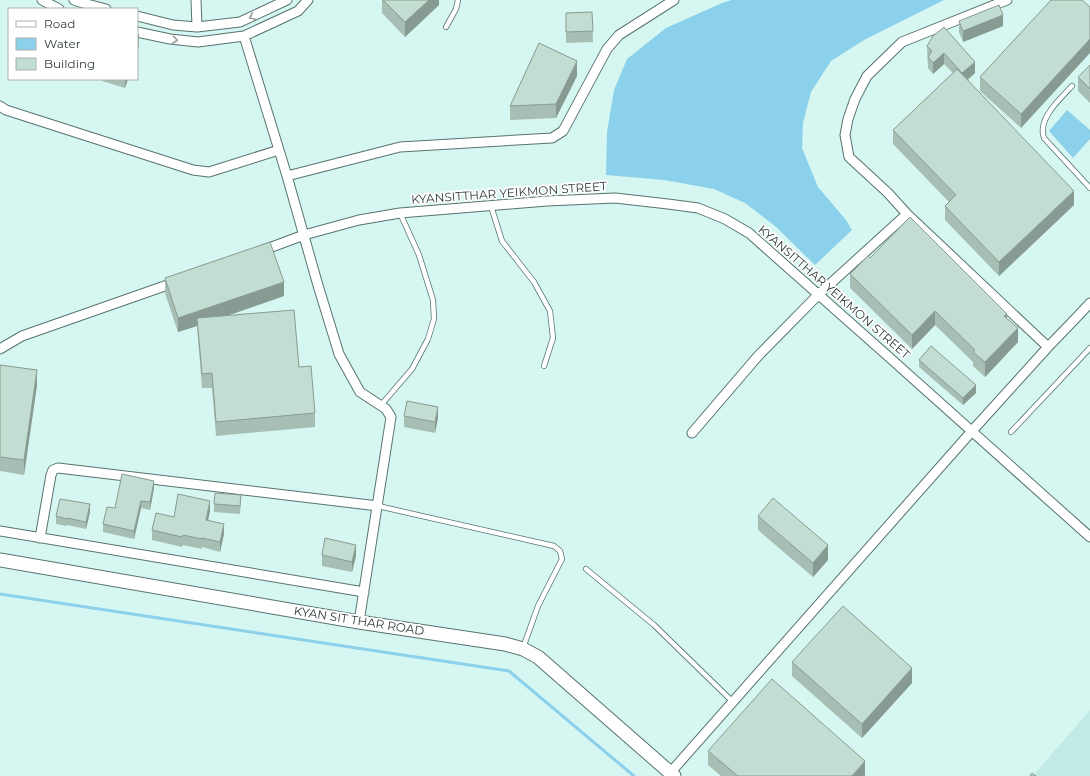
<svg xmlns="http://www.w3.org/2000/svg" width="1090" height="776" font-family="Montserrat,sans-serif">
<rect width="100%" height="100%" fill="#d6f6f1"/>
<path fill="#c1eae4" d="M1090,710V776H1033Z"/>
<path fill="#8bd1eb" d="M732,0H944L864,40L831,61L811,92L803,123L802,148L818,187L846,220L852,230L815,265L775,226L745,203L714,189L664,180L606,175L607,132L614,90L627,59L666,28L722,3Z
M1067,110L1090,130V139L1073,158L1049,131Z"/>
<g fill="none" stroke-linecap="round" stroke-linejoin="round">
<path stroke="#8bd1eb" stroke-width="3" d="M0,594L509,671L634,776"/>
<defs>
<path id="service" d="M446,27L456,9L458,0
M1072,86C1060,99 1037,119 1044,138L1090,188
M491,206L502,241L534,282L550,311L553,338L544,366
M381,405L412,369L428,339L434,319L433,300L419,255L400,213
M1011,432L1090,348
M378,506L554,546L560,551L562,559L538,606L523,648
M586,569L654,625L733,702"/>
<path id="minor" d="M42,0L59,9
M74,0L79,2L106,9
M196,0L197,27
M1007,0L902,42L867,76L855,99L848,119L845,135L849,157L888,193L907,214L1048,347
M137,16L173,25L197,27L240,22L287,0
M137,32L170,39L198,42L244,36L298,11L308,0
M244,36L287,176L317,282L339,354L360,392L386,409L391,417L359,622
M0,106L6,110L193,170L209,172L279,150
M287,176L400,147L552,138L563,131L607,49L619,35L674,0
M261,251L304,235L359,220L400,213L547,201L615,198L668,204L698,208L725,219L749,233L890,358L1090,537
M0,349L22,336L176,282
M692,433L758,356L819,294L907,214
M0,531L364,592
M40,538L51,475L53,470L58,468L378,506
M670,773L972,431L1048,347L1075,319L1090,303"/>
<path id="secondary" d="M0,560L359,622L505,644L523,649L538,657L674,776"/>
</defs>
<use href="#service" stroke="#577370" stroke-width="6"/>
<use href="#minor" stroke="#577370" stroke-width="11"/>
<use href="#secondary" stroke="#577370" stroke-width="15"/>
<use href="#service" stroke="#fff" stroke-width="4.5"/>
<use href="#minor" stroke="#fff" stroke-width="9"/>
<use href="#secondary" stroke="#fff" stroke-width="13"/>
</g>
<path fill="#a7beb4" d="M382,0H439V5L405,37L382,13Z
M1051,0L1021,128L980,91V77Z
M592,12L593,42L566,43V13Z
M959,21L1003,26L963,42L959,32Z
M933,36L975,73L968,80L1074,205L999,276L945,220V206L949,202L893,144V130L953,73L944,64L933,74L928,68L927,46Z
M1090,65V103L1078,91V77Z
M577,76L556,118L510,120V106Z
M102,79H128L125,88L102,81Z
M870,258L1007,318L1018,342L985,377L973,366V362L935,325L912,349L850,288V274Z
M165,278L284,296L229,315L299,367L315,413V427L216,436L212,388H202L197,326L178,332L165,293Z
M919,360L976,393L963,405L919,367Z
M0,365L37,385L24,475L0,471Z
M404,416L438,418L435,433L404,427Z
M154,488L150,510L141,508L134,539L103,532V524L115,508Z
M241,502L240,514L214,512V504Z
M210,511L208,520L224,534L220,552L202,547V549L183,545L182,547L152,540V530L174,517Z
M90,512L86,529L67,525V526L56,524V516Z
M758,516L828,560L813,577L758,530Z
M322,555L356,556L352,572L322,566Z
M792,662L912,683L862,738L792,676Z
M708,751L865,776H721L708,765Z"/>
<path fill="#889b92" d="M429,0H439V5L405,37V22Z
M1003,15V26L963,42V31Z
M139,35V46L137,52V41Z
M1090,39V53L1021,128V114Z
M944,53V64L933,74V63Z
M577,61V76L556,118V104Z
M975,62V73L962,84V73Z
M125,79H128L125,88Z
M1074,191V205L999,276V262Z
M284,282V296L198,326L197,318V326L178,332V318Z
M935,311V325L912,349V335Z
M1007,314V328L1004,316Z
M1018,328V342L985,377V362Z
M37,370V385L24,475V460Z
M976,385V393L963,405V398Z
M438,407V418L435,433V422Z
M154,481V488L150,510V502Z
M141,501V508L134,539V531Z
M210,501V511L206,530V520Z
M90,504V512L86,529V522Z
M224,524V534L220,552V542Z
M356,545V556L352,572V562Z
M828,545V560L813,577V563Z
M912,668V683L862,738V724Z
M865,761V776H852Z"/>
<path fill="#c2ddd1" stroke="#889b92" d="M383,0H429L405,22Z
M1051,0H1082L1090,7V39L1021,114L980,77Z
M999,5L1003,15L963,31L959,21Z
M592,12L593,31L566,32V13Z
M944,27L975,62L962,73L944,53L933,63L928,57L932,51L927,46L933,36Z
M137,34L139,35L137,41Z
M539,43L577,61L556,104L510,106Z
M1090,65V89L1078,77Z
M957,69L1074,191L999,262L945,206L956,195L893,130Z
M910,217L1007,314L1004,316L1018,328L985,362L973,352L975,350L935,311L912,335L850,274L868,256L870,258Z
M270,242L284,282L178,318L165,278Z
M294,310L299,367L311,366L315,413L216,422L212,373L202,374L197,318Z
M931,346L976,385L963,398L919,360Z
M0,365L37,370L24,460L0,457Z
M407,401L438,407L435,422L404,416Z
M122,474L154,481L150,502L141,501L134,531L103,524L107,507L115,508Z
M215,493L241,495L240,506L214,504Z
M178,494L210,501L206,520L224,524L220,542L202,538V539L183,535L182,537L152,530L156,513L174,517Z
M773,498L828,545L813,563L758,516Z
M60,499L90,504L86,522L67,518V519L56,516Z
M325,538L356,545L352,562L322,555Z
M843,606L912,668L862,724L792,662Z
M772,679L865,761L852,776H738L708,751Z
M1032,773L1036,776H1030Z"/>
<defs><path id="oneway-chevron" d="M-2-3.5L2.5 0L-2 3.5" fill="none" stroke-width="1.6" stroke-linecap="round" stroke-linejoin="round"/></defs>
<g stroke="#979e9c">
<use href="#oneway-chevron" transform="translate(252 17) rotate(155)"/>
<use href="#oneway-chevron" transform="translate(175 40) rotate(7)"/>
</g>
<g text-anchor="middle" stroke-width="3.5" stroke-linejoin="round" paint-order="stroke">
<g font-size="12" fill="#2f3c3a" stroke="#fff">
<text transform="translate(509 193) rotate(-4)" y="4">KYANSITTHAR YEIKMON STREET</text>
<text transform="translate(834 292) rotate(41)" y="4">KYANSITTHAR YEIKMON STREET</text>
<text transform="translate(359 621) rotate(9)" y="4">KYAN SIT THAR ROAD</text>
</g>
</g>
<rect x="8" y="8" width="130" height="72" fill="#ffffff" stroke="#acb1b0"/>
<rect x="16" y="21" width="20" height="6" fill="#ffffff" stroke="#acb1b0"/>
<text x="44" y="28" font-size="12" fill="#2f3c3a">Road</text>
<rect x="16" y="38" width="20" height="12" fill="#8bd1eb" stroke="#acb1b0"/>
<text x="44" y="48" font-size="12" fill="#2f3c3a">Water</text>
<rect x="16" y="58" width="20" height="12" fill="#c2ddd1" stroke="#acb1b0"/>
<text x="44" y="68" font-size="12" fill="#2f3c3a">Building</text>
</svg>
